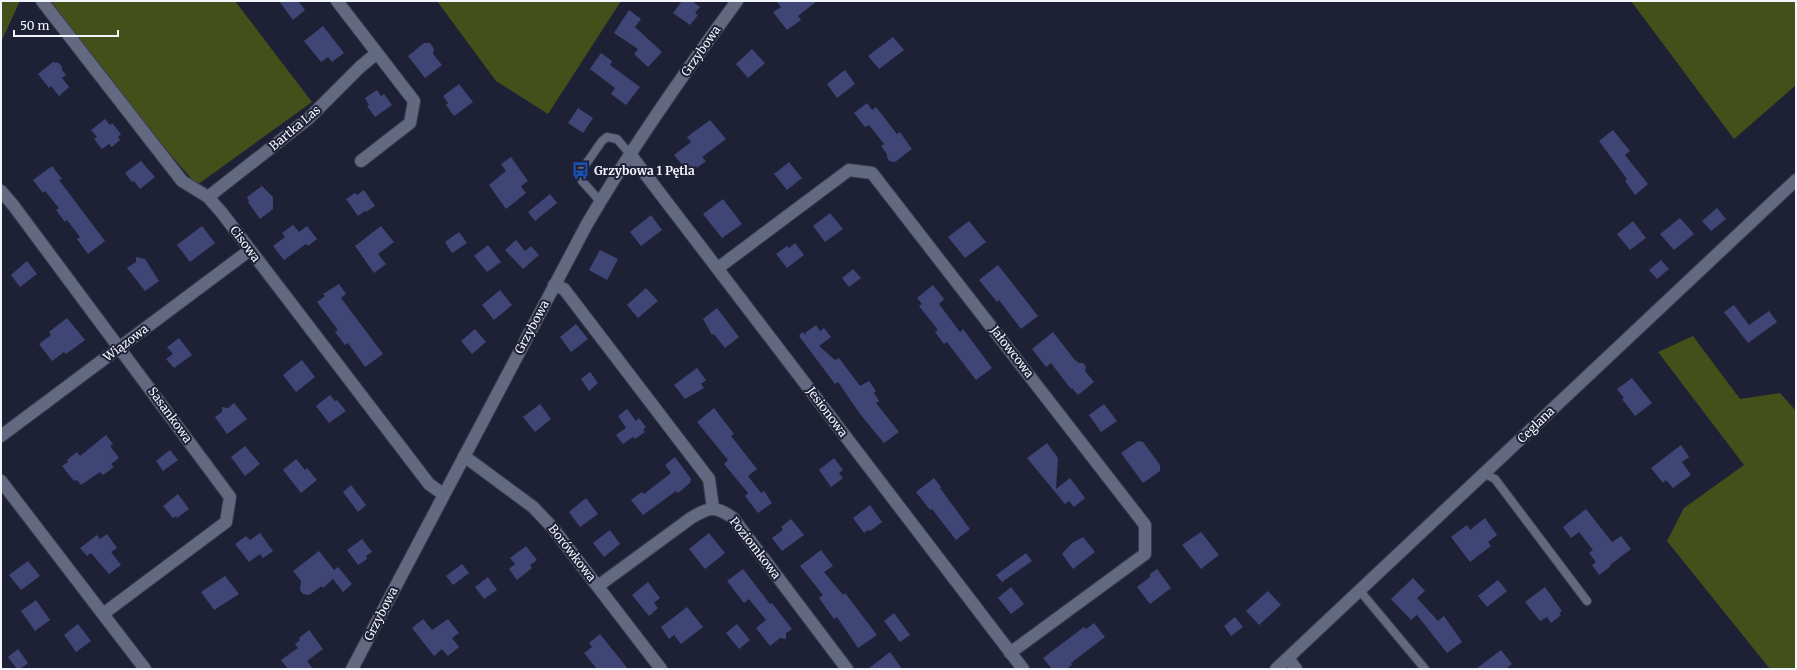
<svg xmlns="http://www.w3.org/2000/svg" width="1797" height="670" font-family="Merriweather,serif">
<rect width="100%" height="100%" fill="#1e2136"/>
<path fill="#44501a" d="M1,1H20L1,42Z
M40,1H235L312,102L197,185L84,56Z
M437,1H621L548,114L496,81Z
M1631,1H1796V85L1734,139Z
M1693,336L1740,399L1780,393L1796,411V669H1770L1667,541L1684,508L1744,465L1658,352Z"/>
<path fill="#3f4675" d="M279,1H298L305,10L293,20Z
M682,1H692L700,7L695,13L698,15L690,25L673,13Z
M776,1H817L798,16L801,20L787,30L773,12L781,7Z
M629,10L641,19L635,27L662,52L648,67L634,54L638,49L614,33Z
M323,26L344,53L332,62L328,57L321,62L304,41Z
M893,37L904,50L879,69L868,56Z
M424,43H430L434,49L433,54L442,65L425,78L408,56Z
M752,49L765,63L748,78L736,64Z
M601,53L612,61L610,65L640,87L626,105L611,94L615,88L590,69Z
M53,62L59,63L62,67V70L66,75L62,78L69,87L59,96L51,86L49,88L38,74Z
M845,70L855,84L837,98L827,84Z
M459,84L473,102L454,116L446,105L448,103L443,96Z
M377,90L381,96L384,94L392,105L375,117L367,106L369,105L365,98Z
M867,103L872,110L876,107L897,134L900,132L912,149L895,162L889,161L887,157V154L881,146L884,144L869,125L865,127L854,113Z
M578,108L593,118L583,133L568,123Z
M105,119L110,125L112,123L121,134L118,137L120,140L112,147L109,144L102,149L94,139L97,137L91,130Z
M710,120L726,139L702,157L706,161L697,168L696,166L688,172L674,155L691,142L687,137Z
M1613,130L1630,151L1625,155L1648,184L1635,195L1625,181L1627,179L1599,141Z
M511,157L528,181L521,186L526,193L506,209L489,185L506,171L501,164Z
M141,161L155,177L140,189L134,181L132,182L125,173Z
M789,162L802,178L787,190L774,174Z
M52,166L62,179L59,180L105,241L88,254L77,239L80,237L67,220L65,222L56,210L59,208L45,191L43,193L33,180Z
M262,186L273,197V209L260,219L248,202L249,201L247,197Z
M364,190L375,206L366,212L365,211L358,216L346,199L355,193L357,195Z
M550,194L557,203L535,221L528,212Z
M723,199L742,224L722,238L703,214Z
M1717,208L1726,219L1711,231L1702,221Z
M830,213L843,229L825,242L813,226Z
M651,215L662,230L641,246L630,232Z
M1680,218L1694,234L1674,250L1660,234Z
M969,221L986,242L965,258L948,237Z
M1633,221L1646,238L1630,250L1617,234Z
M293,225L299,232L307,226L317,239L308,246L306,244L284,260L273,246L285,237L282,233Z
M202,226L215,243L190,262L177,245Z
M381,226L394,242L378,254L386,264L374,273L355,246Z
M459,232L467,243L452,253L445,242Z
M516,240L525,251L531,246L539,255L523,269L505,250Z
M795,243L804,255L787,268L776,254L787,246L789,248Z
M488,245L501,262L487,272L474,256Z
M600,250L618,259L607,280L589,270Z
M136,257L145,259L159,281L145,291L127,268L136,262Z
M1661,260L1669,269L1657,279L1649,270Z
M27,261L37,274L20,287L11,275Z
M998,265L1038,316L1021,329L999,300L997,302L979,280Z
M853,269L861,278L849,287L842,278Z
M339,284L346,294L341,298L383,354L365,367L348,343L345,345L335,332L338,330L317,302L325,296L323,294Z
M933,285L944,299L939,304L960,332L963,329L992,368L976,380L947,342L944,344L935,332L938,330L919,306L922,304L917,298Z
M646,288L658,301L638,318L627,305Z
M500,290L512,305L494,320L482,305Z
M1734,305L1749,325L1769,311L1777,322L1748,343L1724,312Z
M717,308L739,337L725,348L714,334L712,335L703,319Z
M67,318L85,340L66,354L64,352L52,361L39,344L51,335L49,332Z
M576,324L588,339L571,352L560,337Z
M816,325L820,331L824,328L831,337L819,346L835,360L839,358L860,386L869,381L876,391L874,393L879,401L876,403L899,432L884,443L860,414L838,382L835,384L799,336L802,332L806,335L805,333Z
M475,329L486,342L472,354L461,341Z
M1053,332L1074,359L1079,363H1083L1086,367L1085,371L1094,382L1078,395L1072,388L1071,389L1051,363L1046,367L1032,349Z
M179,338L192,355L174,368L166,359L173,354L167,347Z
M302,360L315,377L296,392L283,375Z
M697,368L706,380L701,384L704,388L685,399L674,385Z
M590,372L598,383L589,391L581,379Z
M1632,378L1652,403L1635,416L1622,399L1624,398L1617,389Z
M330,395L335,401L337,400L346,411L329,423L316,406Z
M234,403L247,419L227,434L215,417L222,412V407L228,408Z
M540,404L551,419L535,432L523,417Z
M1104,404L1117,421L1101,432L1089,415Z
M714,408L734,434L731,436L757,469L748,476L761,493L764,491L772,503L758,513L745,496L748,493L724,464L728,460L697,422Z
M627,409L636,421L639,418L646,427L643,430L645,432L635,439L633,437L623,444L616,435L626,428L618,416Z
M106,435L113,444L110,446L119,458L111,464L114,467L103,475L100,472L81,485L77,480L74,481L62,466L68,462L67,460L77,452L80,456Z
M1138,441L1143,442L1160,465V471L1143,483L1121,453Z
M1047,443L1058,458L1056,489L1070,478L1085,498L1074,507L1069,501L1065,504L1027,458Z
M1681,445L1689,457L1682,462L1691,475L1673,488L1666,480L1663,483L1651,468Z
M245,446L260,464L245,476L231,457Z
M170,450L178,460L163,471L156,461Z
M675,457L691,479L690,483L678,493L676,491L643,515L631,500L642,492L644,494L671,473L665,465Z
M834,458L843,470L839,473L843,478L831,487L819,470Z
M296,459L305,470L307,468L317,480L301,493L283,470Z
M934,478L941,487L940,488L970,529L956,540L932,509L930,510L916,492Z
M351,485L366,505L358,512L343,492Z
M178,494L189,509L177,518L176,516L173,518L163,506Z
M586,498L598,514L580,527L569,512Z
M870,505L882,522L870,531L868,530L864,533L853,518Z
M1586,509L1612,542L1621,536L1631,549L1610,565L1611,566L1599,575L1592,565L1596,562L1589,553L1593,550L1579,532L1571,538L1563,527Z
M1485,518L1497,535L1488,542L1491,546L1470,562L1451,537L1467,525L1470,530Z
M791,519L804,535L782,551L772,538L783,530L781,527Z
M610,530L620,544L604,557L593,543Z
M1201,532L1219,555L1201,569L1182,545Z
M260,533L273,551L263,558L260,554L249,562L235,544L246,536L250,540Z
M709,533L725,553L705,569L689,549Z
M107,534L117,548L111,552L121,565L109,574L91,553L87,556L80,548L97,535L100,539Z
M1083,537L1095,552L1073,569L1062,554L1072,543Z
M362,539L372,552L366,556L367,559L358,565L347,550Z
M526,546L537,560L530,565L532,568L517,580L509,569L515,564L510,558Z
M821,550L833,566L824,572L843,595L845,593L877,635L858,648L837,617L834,619L819,598L823,595L800,566Z
M319,551L334,570L338,567L352,584L343,592L333,579L323,588L322,586L309,595L303,594L300,590L301,581L293,571Z
M1026,553L1032,561L1002,582L996,575Z
M28,561L40,576L21,590L9,575Z
M462,564L469,573L453,585L446,576Z
M743,569L770,604L772,603L792,629L786,633V639L780,638L770,646L756,628L766,620L749,599L744,603L727,581Z
M1157,569L1171,588L1150,604L1137,587L1150,577V574Z
M225,576L239,594L214,610L201,592Z
M488,577L497,590L484,599L475,587Z
M1413,578L1425,591L1417,598L1438,621L1444,616L1462,642L1447,653L1417,615L1411,620L1391,599Z
M1498,580L1507,591L1487,607L1478,596Z
M648,582L660,598L654,603L658,608L649,616L632,595Z
M1011,587L1024,604L1011,614L998,598Z
M1545,587L1562,611L1559,613L1561,615L1551,623L1547,617L1540,621L1525,602Z
M1268,591L1281,605L1259,625L1246,611Z
M36,600L50,620L35,631L21,611Z
M687,607L703,627L681,644L674,635L669,639L661,627Z
M894,613L910,635L900,642L884,621Z
M1235,617L1243,627L1231,636L1224,626Z
M423,619L432,630L448,619L459,633L452,638L459,647L448,656L442,649L434,656L412,628Z
M1094,623L1105,637L1071,663L1072,665L1066,669H1052L1043,658L1084,627L1086,629Z
M78,624L91,641L76,652L64,635Z
M737,624L750,640L739,649L726,633Z
M309,630L323,649L307,661L313,669H288L281,660L298,648L295,644L300,640L299,638Z
M600,634L628,669H597L584,653L592,647L589,643Z
M18,649L28,663L20,669H17L8,657Z
M1501,650L1512,664L1506,669H1476Z
M890,652L902,669H868Z"/>
<g fill="none" stroke-linecap="round" stroke-linejoin="round">
<defs>
<path id="lane" d="M600,201L582,181L581,171L602,141L607,137L617,139L630,154
M1485,474L1495,479L1587,601
M1360,591L1425,669"/>
<path id="street" d="M42,1L182,181L208,197L222,213L429,484L443,494
M337,1L414,101L410,123L361,161
M630,154L1023,669
M1,191L13,205L230,497L226,522L103,614
M208,197L309,118L360,67L377,53
M718,268L849,170L872,173L1145,525V554L1010,653
M554,285L564,289L709,479L713,508
M1,436L250,250
M464,456L533,507L552,527L661,669
M1,481L145,669
M598,586L691,518C709,507 715,505 733,518L847,669
M1288,658L1296,669
M352,669L587,224C632,147 684,73 737,1
M1276,669L1796,180"/>
</defs>
<use href="#lane" stroke="#3b3d4e" stroke-width="10"/>
<use href="#street" stroke="#3b3d4e" stroke-width="14"/>
<use href="#lane" stroke="#646982" stroke-width="8"/>
<use href="#street" stroke="#646982" stroke-width="12"/>
</g>
<defs>
<symbol id="bus-bare" viewBox="-9 -9 18 18"><path d="M-5-6H5V4H4V6H2V4H-2V6H-4V4H-5ZM-3.5-4V0h7V-4ZM-3.5 1.2v1.5H-2V1.2ZM2 1.2v1.5H3.5V1.2Z" fill="#1a4fb4" stroke="#1e2136" stroke-width="2.5" paint-order="stroke"/></symbol>
</defs>
<g fill-rule="evenodd">
<use href="#bus-bare" x="568" y="158" width="25" height="25"/>
</g>
<g text-anchor="middle" stroke-width="4" stroke-linejoin="round" paint-order="stroke">
<g font-size="12" fill="#f2f4fc" stroke="#1e2136">
<text transform="translate(701 51) rotate(-55)" y="4">Grzybowa</text>
<text transform="translate(295 128) rotate(-40)" y="4">Bartka Las</text>
<text transform="translate(245 244) rotate(53)" y="4">Cisowa</text>
<text transform="translate(532 327) rotate(-62)" y="4">Grzybowa</text>
<text transform="translate(126 343) rotate(-37)" y="4">Wiązowa</text>
<text transform="translate(1012 352) rotate(52)" y="4">Jałowcowa</text>
<text transform="translate(827 412) rotate(53)" y="4">Jesionowa</text>
<text transform="translate(170 415) rotate(54)" y="4">Sasankowa</text>
<text transform="translate(1536 425) rotate(-44)" y="4">Ceglana</text>
<text transform="translate(755 548) rotate(52)" y="4">Poziomkowa</text>
<text transform="translate(572 553) rotate(52)" y="4">Borówkowa</text>
<text transform="translate(381 614) rotate(-63)" y="4">Grzybowa</text>
</g>
<g font-size="12" font-weight="bold" fill="#f2f4fc" stroke="#1e2136" text-anchor="start">
<text x="594" y="175">Grzybowa 1 Pętla</text>
</g>
</g>
<rect width="1797" height="670" fill="none" stroke="#f2f4fc" stroke-width="4"/>
<path d="M14 30v6h104v-6" fill="none" stroke="#f2f4fc" stroke-width="2"/>
<text x="20" y="30" font-size="12" fill="#f2f4fc" stroke="#1e2136" stroke-width="3" paint-order="stroke">50 m</text>
</svg>
